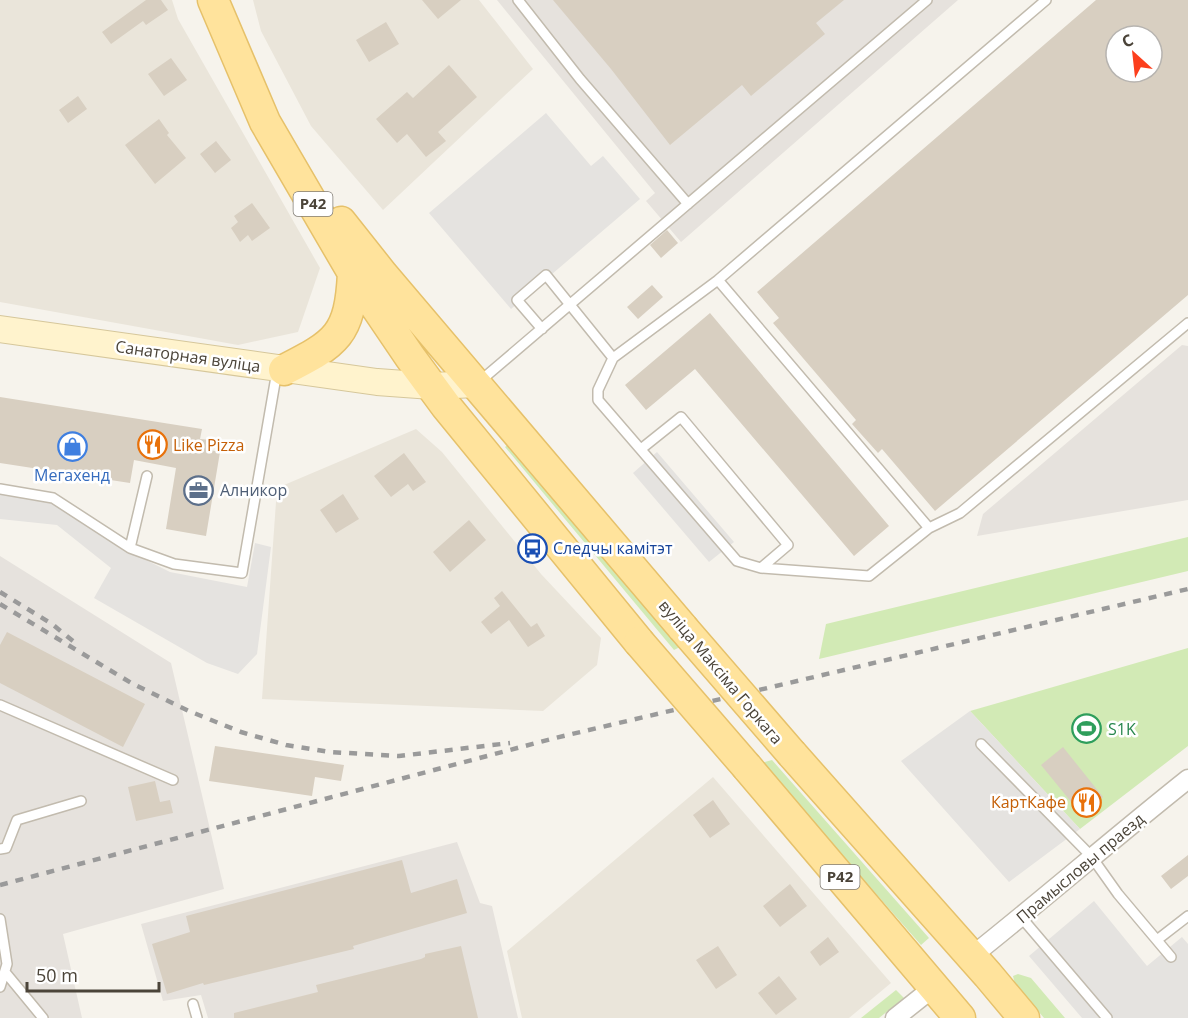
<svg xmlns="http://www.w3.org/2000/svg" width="1188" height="1018" font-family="'Open Sans',sans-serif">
<rect width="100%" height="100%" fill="#f6f3ec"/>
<path fill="#eae5da" d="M0,0H172L178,19L320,268L298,332L238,345L0,302Z
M253,0H479L533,69L383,210L311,126L261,31Z
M416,429L442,452L541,574L601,638L597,665L543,711L262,699L277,488Z
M713,777L891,983L849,1018H522L507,951Z"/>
<path fill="#e6e2dd" d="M497,0H958L681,242L646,201L655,193Z
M1182,345L1188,346V500L977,536L983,514Z
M0,556L171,663L224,889L63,934L82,1018H0Z
M457,842L480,903L492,906L518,1018H208L201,995L163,1001L141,924Z"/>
<path fill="#d2eab5" d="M513,441L682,646L674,650L505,447Z
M1188,537V571L819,659L826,624Z
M1188,648V746L1080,829L970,711Z
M772,760L929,938L921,945L761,763Z
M1018,974L1031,978L1065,1018H1044L1015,984L1013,976Z
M896,990L904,998L879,1018H861Z"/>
<path fill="#e5e3e0" d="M546,113L591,166L603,156L640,199L511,309L429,213Z
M657,452L734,542L709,562L633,473Z
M0,493L55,500L122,548L170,572L247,587L255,543L271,547L257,654L238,674L207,663L94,598L111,568L57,525L0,519Z
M970,711L1080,829L1009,882L901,761Z
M1094,901L1147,966L1182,937L1188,944V1018H1082L1029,956Z"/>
<path fill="#d8cfc1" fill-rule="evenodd" d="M146,0H161L168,10L146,25L143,21L111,44L102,32Z
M422,0H461L438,19Z
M553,0H844L816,23L825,34L751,96L742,85L670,145L611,69Z
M1096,0H1188V295L935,511L882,449L878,453L852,424L856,420L773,323L779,318L757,292ZM1116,36H1152V72H1116Z
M386,22L399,44L369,62L356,40Z
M171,58L187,80L164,96L148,74Z
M449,65L477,97L438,132L446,141L426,157L407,134L397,143L376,119L407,92L413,98Z
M78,96L87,109L68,123L59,110Z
M159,119L169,133L167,135L186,158L155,184L125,145Z
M216,141L231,160L215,173L200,154Z
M252,203L270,228L252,241L248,235L240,242L231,228L238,222L234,216Z
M667,230L678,243L661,258L650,245Z
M652,285L663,297L638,319L627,307Z
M710,313L889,526L854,556L695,369L646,410L625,385Z
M0,397L202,429L200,439L211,440L210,450L220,452L206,536L166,529L176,468L134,460L130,483L0,463Z
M404,453L426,482L413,491L408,484L391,497L374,476Z
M343,494L359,519L336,533L320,510Z
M469,520L486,540L450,572L433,552Z
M502,591L531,627L537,623L545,636L528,647L509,620L491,634L481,622L500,606L494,598Z
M7,632L145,704L123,747L0,683V645Z
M215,746L344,765L341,781L315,777L312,796L209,781Z
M1063,747L1103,797L1081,814L1041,765Z
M155,781L160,802L170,800L173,813L136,821L128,787Z
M713,800L730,824L710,838L693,815Z
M1188,855V876L1171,889L1161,876Z
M402,860L411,893L457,879L467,913L353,946L354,949L204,985L203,983L167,994L152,944L190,932L186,916Z
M790,884L807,906L780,927L763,906Z
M828,937L839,952L820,966L810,952Z
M461,946L478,1018H234V1013L318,992L316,985L421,959L425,957V954Z
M718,946L737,975L716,989L696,960Z
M779,976L797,999L776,1015L758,993Z"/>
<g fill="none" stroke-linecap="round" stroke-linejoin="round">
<defs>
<path id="lane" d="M518,0L580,79L688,204
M718,280L929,528L960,513L1188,323
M542,329L517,300L546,275L613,358L598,390V400L737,561L761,568L788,545L681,417L641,449
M613,358L718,280L1046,0
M479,382L927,0
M0,489L53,498L130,548L174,564L242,573L277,371
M130,548L147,476
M761,568L869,576L929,528
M0,705L173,780
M981,744L1091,856L1118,894L1171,957
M0,849L6,848L17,820L81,801
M1021,917L1107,1018
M0,919L7,964L0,987
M1157,940L1188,916
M5,972L43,1018
M193,1004L197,1018"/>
<path id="street" d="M972,956C1045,898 1115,837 1188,779
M895,1018L934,987"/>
<path id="secondary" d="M0,329L377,382L432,386L477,384"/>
<path id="primary" d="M213,0L265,122L353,273L410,357L446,406L639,642
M341,222L383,275L683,628
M284,370C337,343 350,335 353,273
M792,754L988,975L1024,1018
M747,767L960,1018"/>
</defs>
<use href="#lane" stroke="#c2bbae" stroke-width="12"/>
<use href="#street" stroke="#c2bbae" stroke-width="21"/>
<use href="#secondary" stroke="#d6c79b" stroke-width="28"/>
<use href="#primary" stroke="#e6c16a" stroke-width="33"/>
<use href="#lane" stroke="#fff" stroke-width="9"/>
<use href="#street" stroke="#fff" stroke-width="18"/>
<use href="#secondary" stroke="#fff3cd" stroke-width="26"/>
<use href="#primary" stroke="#ffe39c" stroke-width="30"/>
<path stroke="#9a9a9a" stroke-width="4.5" stroke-dasharray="8 8" stroke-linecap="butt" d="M0,592L52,624L73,641
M0,604L133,684L189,711L241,732L286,745L330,752L399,756L510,743
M0,885L555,738L1188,589"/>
<defs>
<path id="primary-bridge" d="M683,628L792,754
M639,642L747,767"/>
</defs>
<use href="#primary-bridge" stroke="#e6c16a" stroke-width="33" stroke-linecap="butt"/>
<use href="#primary-bridge" stroke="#ffe39c" stroke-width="30"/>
</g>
<defs>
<symbol id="restaurant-ring" viewBox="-11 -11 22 22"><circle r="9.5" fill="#fff" stroke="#e8710a" stroke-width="1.5"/><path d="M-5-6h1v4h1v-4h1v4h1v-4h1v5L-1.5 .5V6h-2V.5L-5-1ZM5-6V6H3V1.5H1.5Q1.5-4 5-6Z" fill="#e8710a"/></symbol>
<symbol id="shop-ring" viewBox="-11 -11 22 22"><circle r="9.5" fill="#fff" stroke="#3f7fe0" stroke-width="1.5"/><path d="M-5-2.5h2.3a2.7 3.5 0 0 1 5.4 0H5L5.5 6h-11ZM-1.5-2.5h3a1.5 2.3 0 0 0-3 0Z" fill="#3f7fe0"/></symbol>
<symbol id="office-ring" viewBox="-11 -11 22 22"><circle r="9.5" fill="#fff" stroke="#5c6f8a" stroke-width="1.5"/><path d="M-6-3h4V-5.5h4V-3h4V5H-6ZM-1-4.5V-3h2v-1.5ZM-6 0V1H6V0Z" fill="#5c6f8a"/></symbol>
<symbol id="bus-ring" viewBox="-11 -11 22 22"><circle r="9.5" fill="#fff" stroke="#1a4fb4" stroke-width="1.5"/><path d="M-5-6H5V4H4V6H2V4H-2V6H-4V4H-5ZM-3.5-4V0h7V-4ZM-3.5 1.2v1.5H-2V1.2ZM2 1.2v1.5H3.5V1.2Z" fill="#1a4fb4"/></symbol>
<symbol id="stadium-ring" viewBox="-11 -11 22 22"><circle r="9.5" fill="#fff" stroke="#2e9e5b" stroke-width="1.5"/><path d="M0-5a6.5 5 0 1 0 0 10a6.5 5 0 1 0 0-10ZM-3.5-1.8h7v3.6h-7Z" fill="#2e9e5b"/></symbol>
</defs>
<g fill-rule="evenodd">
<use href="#restaurant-ring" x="136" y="428" width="33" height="33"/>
<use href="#shop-ring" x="56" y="430" width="33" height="33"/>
<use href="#office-ring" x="182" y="474" width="33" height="33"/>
<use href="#bus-ring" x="516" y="532" width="33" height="33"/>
<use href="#stadium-ring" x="1070" y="712" width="33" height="33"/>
<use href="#restaurant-ring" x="1070" y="786" width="33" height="33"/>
</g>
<g text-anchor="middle" stroke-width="5" stroke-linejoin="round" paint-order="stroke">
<g fill="#fff" stroke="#817c74" stroke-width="1.5">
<rect x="293.5" y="192" width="39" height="24" rx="4.5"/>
<rect x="820.5" y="865" width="39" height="24" rx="4.5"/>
</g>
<g font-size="15" font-weight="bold" fill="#4b4439">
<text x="313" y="209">Р42</text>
<text x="840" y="882">Р42</text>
</g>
<g font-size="16" fill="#4b4439" stroke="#fff">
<text transform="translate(188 356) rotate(8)" y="6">Санаторная вуліца</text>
<text transform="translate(721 672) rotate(50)" y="6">вуліца Максіма Горкага</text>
<text transform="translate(1080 868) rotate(-40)" y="6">Прамысловы праезд</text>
</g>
<g font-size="16" fill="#c56008" stroke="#fff" text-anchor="start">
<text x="173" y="451">Like Pizza</text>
<text x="1066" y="808" text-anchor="end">КартКафе</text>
</g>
<g font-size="16" fill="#366cbe" stroke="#fff">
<text x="72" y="481">Мегахенд</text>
</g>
<g font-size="16" fill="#4e5e75" stroke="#fff" text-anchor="start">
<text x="220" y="496">Алникор</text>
</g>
<g font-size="16" fill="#164399" stroke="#fff" text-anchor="start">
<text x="553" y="554">Следчы камітэт</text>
</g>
<g font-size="16" fill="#27864d" stroke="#fff" text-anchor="start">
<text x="1108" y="735">S1K</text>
</g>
</g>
<g transform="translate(1134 54) rotate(333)"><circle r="28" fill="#ffffff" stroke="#b7b4b0" stroke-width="1.5"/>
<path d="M0-4.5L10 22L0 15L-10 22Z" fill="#fc3f1d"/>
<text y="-9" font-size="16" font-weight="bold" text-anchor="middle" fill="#4b4439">С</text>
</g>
<path d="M27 982v9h132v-9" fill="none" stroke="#4b4439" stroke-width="3"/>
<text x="36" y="982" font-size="18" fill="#4b4439" stroke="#ffffff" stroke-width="4.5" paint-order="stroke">50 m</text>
</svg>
